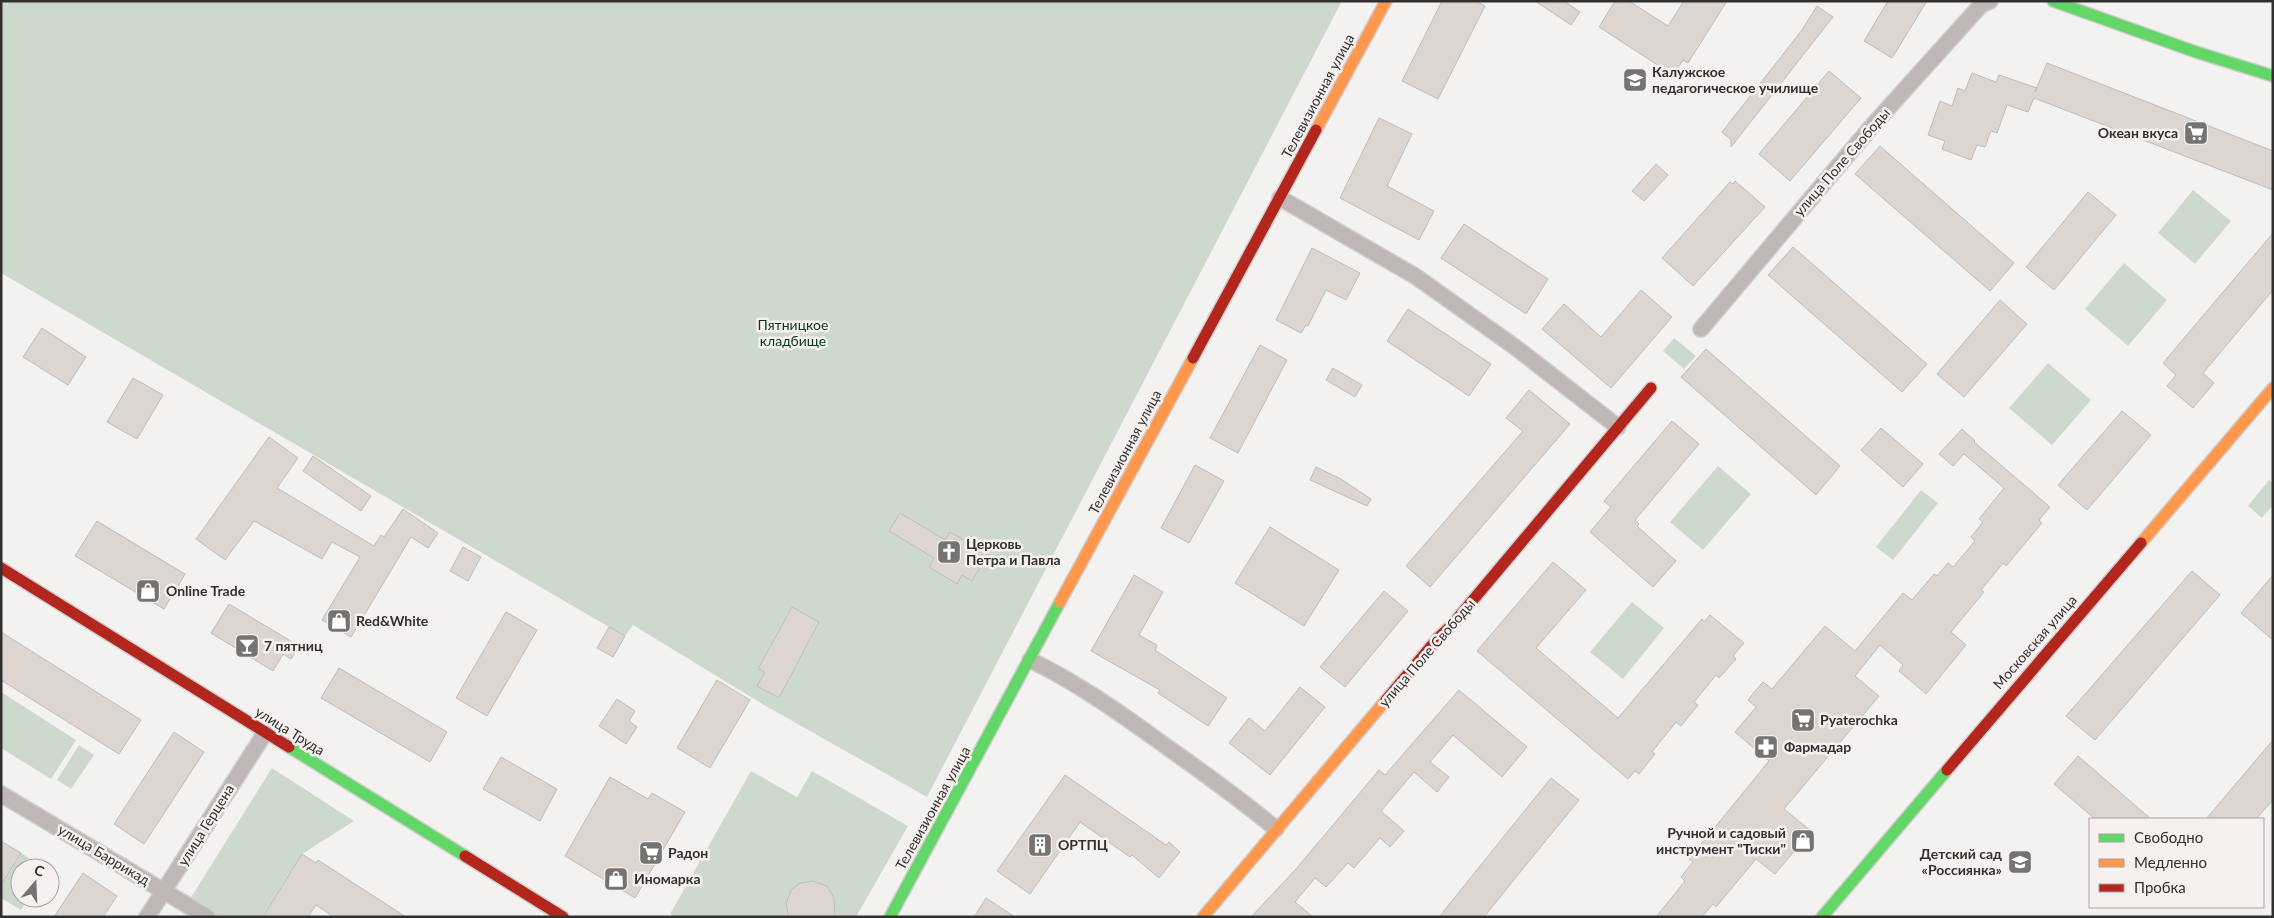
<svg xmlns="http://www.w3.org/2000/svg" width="2274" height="918" font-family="Lato,sans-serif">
<rect width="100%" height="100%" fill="#f4f2f0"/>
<path fill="#ced9ce" d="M1,1H1342L927,797L764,705L633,625L625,636L609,627L1,273Z
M2193,190L2231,221L2195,264L2158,233Z
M2124,263L2167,300L2128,346L2085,309Z
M1674,338L1696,356L1684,369L1663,351Z
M2048,363L2091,400L2052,445L2009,408Z
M1718,466L1751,494L1703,550L1670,522Z
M2269,480L2273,483V505L2262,518L2248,506Z
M1921,490L1938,503L1893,560L1876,547Z
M1632,602L1664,628L1623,679L1590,652Z
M1,692L76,740L51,779L1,748Z
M79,745L94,755L71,789L57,780Z
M272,768L354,821L302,854L263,917H219L190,899Z
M751,771L797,797L812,771L908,826L856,917H675L670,914Z
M21,853L45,868H20V898H28L21,910L1,898V877Z"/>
<path fill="#ddd5cf" stroke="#bebdbb" d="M1442,1H1476L1485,6L1438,99L1402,81Z
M1535,1H1564L1580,12L1571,25Z
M1615,1H1629L1668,26L1684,1H1727L1688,63L1683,60L1673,75L1599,27Z
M1888,1H1927L1892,58L1864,41Z
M1817,6L1833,17L1731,147V140L1722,132L1802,30Z
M2047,63L2273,151V190L2034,98L2028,112L2007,105L1997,133L1991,131L1985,147L1977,145L1971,160L1942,149L1945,141L1928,135L1940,101L1952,106L1958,88L1965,91L1972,73L1996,82L1999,75L2037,88L2035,92Z
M1829,71L1861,98L1790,181L1759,154Z
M1379,118L1412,134L1387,186L1434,211L1419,240L1340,198Z
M1880,146L2014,263L1990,291L1855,174Z
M1656,164L1668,175L1644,201L1632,191Z
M1735,181L1765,207L1693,286L1662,258L1730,182L1733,184Z
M2088,192L2116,215L2054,290L2026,267Z
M1464,224L1548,279L1526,314L1441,258Z
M2273,233V290L2203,373L2214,383L2193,408L2167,386L2176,375L2163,363Z
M1793,247L1927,364L1902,392L1768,275Z
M1312,248L1360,273L1346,300L1326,290L1308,326L1306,325L1301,333L1276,320Z
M1641,290L1672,317L1611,388L1542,329L1564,304L1601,337Z
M2000,300L2027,324L1964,397L1937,374Z
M1408,309L1491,364L1469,396L1387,341Z
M42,328L86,357L68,385L23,357Z
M1260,345L1287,360L1238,453L1210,438Z
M1706,349L1840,466L1816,495L1681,377Z
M1333,368L1362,385L1355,397L1326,380Z
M133,378L163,395L137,439L107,422Z
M1529,390L1570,424L1430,587L1406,566L1523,431L1506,418Z
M2122,411L2151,435L2087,510L2058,485Z
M1672,421L1699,444L1635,520L1639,524L1637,526L1676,561L1653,587L1590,532L1611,507L1604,501Z
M1881,428L1923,464L1903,487L1861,450Z
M1962,429L1975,441L1974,442L2050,507L2039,520L2042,523L2006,566L2003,563L1981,590L1984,592L1951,632L1966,645L1926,694L1899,671L1903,665L1880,645L1855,676L1879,696L1784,809L1811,831L1803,841L1775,874L1756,859L1716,907L1713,904L1702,917H1656L1685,881L1681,877L1693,862L1689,859L1769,761L1735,732L1756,707L1748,700L1755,691L1763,682L1772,689L1825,626L1855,651L1903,593L1912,600L1934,574L1937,576L1948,563L1953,567L1975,541L1971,537L1983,522L1979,519L2004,488L1964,454L1953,466L1939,454Z
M269,437L298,458L277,488L374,546L381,535L384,537L403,509L438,533L428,548L411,537L351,637L322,620L360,557L332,542L322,559L254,521L225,560L196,539Z
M313,456L371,496L361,511L303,471Z
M1195,465L1224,481L1189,543L1161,528Z
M1316,467L1341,479L1371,499L1367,506L1310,480Z
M900,513L945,540L950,532L977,548L973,556L983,562L972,581L962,575L957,584L929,567L934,558L889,531Z
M97,521L185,574L164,609L75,556Z
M1270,527L1339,570L1304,626L1235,583Z
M463,547L481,557L468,581L450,571Z
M1553,562L1586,590L1536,648L1618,718L1702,619L1704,622L1710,615L1744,643L1733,656L1736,659L1719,678L1716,675L1694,702L1698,705L1681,726L1676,722L1652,752L1655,754L1639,774L1635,771L1628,779L1477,651Z
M2192,571L2220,595L2095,740L2066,716Z
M1134,575L1163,592L1139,635L1157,645L1155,650L1227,698L1208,726L1158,693L1160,690L1091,651Z
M2273,575V640L2241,613Z
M1384,591L1408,611L1345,687L1320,667Z
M229,604L299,646L291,659L283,654L273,671L211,633Z
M792,607L819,622L779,698L757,686L765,672L758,669Z
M506,612L537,630L487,716L456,698Z
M609,627L625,636L613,657L597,648Z
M1,632L141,720L119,754L1,680Z
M339,668L447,732L430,762L321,698Z
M717,680L750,700L710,768L677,748Z
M1300,687L1325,707L1270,775L1229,743L1249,718L1265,731Z
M1459,690L1527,747L1502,777L1453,735L1430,762L1449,777L1437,792L1414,772L1381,811L1404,831L1390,847L1380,838L1354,868L1348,863L1326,887L1315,878L1295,902L1313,917H1251L1296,869L1379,770L1385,775Z
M617,699L635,711L629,721L637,727L626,744L599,726Z
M174,732L204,752L144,844L114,824Z
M2273,740V800L2256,819H2206Z
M2078,756L2151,819H2095L2054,784Z
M501,757L557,789L540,821L483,789Z
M1065,775L1166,845L1169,842L1180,852L1159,878L1132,855L1130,857L1080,822L1030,894L997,871Z
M610,777L648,799L652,793L685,812L635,898L565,856Z
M1551,778L1579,800L1517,876L1484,917H1439Z
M1,841L21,853L1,885Z
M302,854L316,863L318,860L406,917H334L316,905L308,917H263Z
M83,873L117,896L103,917H54Z
M813,881L827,886L834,898L835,917H789L786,904L791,890L800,883Z
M986,898L1015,917H974Z"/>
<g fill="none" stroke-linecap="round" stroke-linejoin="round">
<defs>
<path id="street" d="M1280,198L1415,276L1515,347L1618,427
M1701,329L1872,126L1981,5L1990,1
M1030,660C1074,681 1114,709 1153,737C1195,767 1237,796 1276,829
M1,794L207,917
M147,917L265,733"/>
<path id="fast" d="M2053,1L2196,52L2273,76
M289,747L465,856
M890,917L1060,602
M1822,917L1947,770"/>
<path id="slow" d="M1316,130L1386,1
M2141,543L2273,388
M1060,602L1193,358
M1203,917L1386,700"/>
<path id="jam" d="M1193,358L1316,130
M1,568L289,747
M1386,700L1438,638L1452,625L1651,388
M1947,770L2141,543
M465,856L563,917"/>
</defs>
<use href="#street" stroke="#d0cfce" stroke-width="18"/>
<use href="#fast" stroke="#d0cfce" stroke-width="14"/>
<use href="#slow" stroke="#d0cfce" stroke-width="14"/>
<use href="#jam" stroke="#d0cfce" stroke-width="14"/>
<use href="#street" stroke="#beb7b5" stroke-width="15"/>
<use href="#fast" stroke="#63d668" stroke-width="11"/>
<use href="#slow" stroke="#ff974d" stroke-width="11"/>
<use href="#jam" stroke="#b3261e" stroke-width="11"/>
</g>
<defs>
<symbol id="university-square" viewBox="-11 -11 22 22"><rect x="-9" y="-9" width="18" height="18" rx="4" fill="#767472" stroke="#f6f1ee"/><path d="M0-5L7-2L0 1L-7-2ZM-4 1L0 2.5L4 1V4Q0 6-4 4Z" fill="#fff"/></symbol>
<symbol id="supermarket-square" viewBox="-11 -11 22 22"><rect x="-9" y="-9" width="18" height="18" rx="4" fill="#767472" stroke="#f6f1ee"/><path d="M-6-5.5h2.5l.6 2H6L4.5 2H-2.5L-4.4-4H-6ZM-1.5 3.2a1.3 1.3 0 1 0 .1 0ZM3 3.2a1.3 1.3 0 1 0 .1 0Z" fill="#fff"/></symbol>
<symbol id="church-square" viewBox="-11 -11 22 22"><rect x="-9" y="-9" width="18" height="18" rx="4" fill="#767472" stroke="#f6f1ee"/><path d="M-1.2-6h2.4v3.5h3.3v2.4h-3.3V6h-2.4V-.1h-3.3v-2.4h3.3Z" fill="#fff"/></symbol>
<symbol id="shop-square" viewBox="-11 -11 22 22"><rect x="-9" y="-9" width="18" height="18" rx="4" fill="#767472" stroke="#f6f1ee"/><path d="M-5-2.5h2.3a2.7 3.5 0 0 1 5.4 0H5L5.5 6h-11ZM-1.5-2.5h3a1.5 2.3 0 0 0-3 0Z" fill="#fff"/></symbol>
<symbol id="bar-square" viewBox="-11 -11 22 22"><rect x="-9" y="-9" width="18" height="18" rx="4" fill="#767472" stroke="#f6f1ee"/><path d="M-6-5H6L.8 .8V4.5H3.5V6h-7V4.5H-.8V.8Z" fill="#fff"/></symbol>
<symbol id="pharmacy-square" viewBox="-11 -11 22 22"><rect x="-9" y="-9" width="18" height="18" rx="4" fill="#767472" stroke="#f6f1ee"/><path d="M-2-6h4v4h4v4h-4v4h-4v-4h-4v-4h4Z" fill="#fff"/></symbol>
<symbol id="building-square" viewBox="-11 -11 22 22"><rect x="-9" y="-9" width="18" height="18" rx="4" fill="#767472" stroke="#f6f1ee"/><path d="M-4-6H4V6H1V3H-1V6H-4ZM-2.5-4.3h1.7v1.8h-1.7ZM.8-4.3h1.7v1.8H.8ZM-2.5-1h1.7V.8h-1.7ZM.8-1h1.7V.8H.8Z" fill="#fff"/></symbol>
<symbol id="school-square" viewBox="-11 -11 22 22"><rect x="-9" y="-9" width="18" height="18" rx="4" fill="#767472" stroke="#f6f1ee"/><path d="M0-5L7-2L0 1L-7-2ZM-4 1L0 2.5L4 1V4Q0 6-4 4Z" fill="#fff"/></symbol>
</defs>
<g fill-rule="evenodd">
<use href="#university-square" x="1621" y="66" width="28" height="28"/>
<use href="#supermarket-square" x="2182" y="119" width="28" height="28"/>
<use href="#church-square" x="935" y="538" width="28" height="28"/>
<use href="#shop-square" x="134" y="577" width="28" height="28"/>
<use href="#shop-square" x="325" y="607" width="28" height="28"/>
<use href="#bar-square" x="233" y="632" width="28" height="28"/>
<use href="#supermarket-square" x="1789" y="706" width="28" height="28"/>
<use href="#pharmacy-square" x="1752" y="733" width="28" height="28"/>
<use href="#shop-square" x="1789" y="827" width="28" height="28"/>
<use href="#building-square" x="1026" y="831" width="28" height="28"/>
<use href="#supermarket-square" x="637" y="839" width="28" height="28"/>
<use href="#school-square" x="2006" y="848" width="28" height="28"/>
<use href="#shop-square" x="602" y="865" width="28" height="28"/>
</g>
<g text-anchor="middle" stroke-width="5" stroke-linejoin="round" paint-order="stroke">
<g font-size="14" font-weight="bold" fill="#32302e" stroke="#f6f1ee" text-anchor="start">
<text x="1652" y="77">Калужское<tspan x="1652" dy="16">педагогическое училище</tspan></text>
<text x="2178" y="138" text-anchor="end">Океан вкуса</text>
<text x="966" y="549">Церковь<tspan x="966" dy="16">Петра и Павла</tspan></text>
<text x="166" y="596">Online Trade</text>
<text x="356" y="626">Red&amp;White</text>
<text x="264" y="651">7 пятниц</text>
<text x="1820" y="725">Pyaterochka</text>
<text x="1784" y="752">Фармадар</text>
<text x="1786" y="838" text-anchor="end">Ручной и садовый<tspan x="1786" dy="16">инструмент "Тиски"</tspan></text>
<text x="1058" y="850">ОРТПЦ</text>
<text x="668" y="858">Радон</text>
<text x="2002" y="859" text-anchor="end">Детский сад<tspan x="2002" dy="16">«Россиянка»</tspan></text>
<text x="634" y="884">Иномарка</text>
</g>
<g font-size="14" fill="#32302e" stroke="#f6f1ee">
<text transform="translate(1318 96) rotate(-62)" y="5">Телевизионная улица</text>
<text transform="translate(1842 162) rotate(-49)" y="5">улица Поле Свободы</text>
<text transform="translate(1125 452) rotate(-62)" y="5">Телевизионная улица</text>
<text transform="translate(2035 642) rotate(-49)" y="5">Московская улица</text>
<text transform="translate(1427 653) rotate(-49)" y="5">улица Поле Свободы</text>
<text transform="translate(290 731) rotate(32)" y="5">улица Труда</text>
<text transform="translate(933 808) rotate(-61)" y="5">Телевизионная улица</text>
<text transform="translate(206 825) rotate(-58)" y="5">улица Герцена</text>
<text transform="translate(104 855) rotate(31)" y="5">улица Баррикад</text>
</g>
<g font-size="14" fill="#003c16" stroke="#f6f1ee">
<text x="793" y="330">Пятницкое<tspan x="793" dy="16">кладбище</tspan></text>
</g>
</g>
<rect width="2274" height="918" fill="none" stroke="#32302e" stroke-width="5"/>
<rect x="2089" y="818" width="175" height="90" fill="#f6f1ee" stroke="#a8a4a1"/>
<rect x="2099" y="834" width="25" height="8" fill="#63d668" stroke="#a8a4a1"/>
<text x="2134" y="843" font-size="15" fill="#32302e">Свободно</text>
<rect x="2099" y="859" width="25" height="8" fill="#ff974d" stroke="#a8a4a1"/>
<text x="2134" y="868" font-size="15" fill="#32302e">Медленно</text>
<rect x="2099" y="884" width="25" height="8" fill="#b3261e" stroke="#a8a4a1"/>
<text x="2134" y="893" font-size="15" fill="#32302e">Пробка</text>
<g transform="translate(35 883) rotate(19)"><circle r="24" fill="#f6f1ee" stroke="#a8a4a1"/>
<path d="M0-4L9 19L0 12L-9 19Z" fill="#767472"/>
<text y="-8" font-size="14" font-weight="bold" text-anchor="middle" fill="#32302e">С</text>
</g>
</svg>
